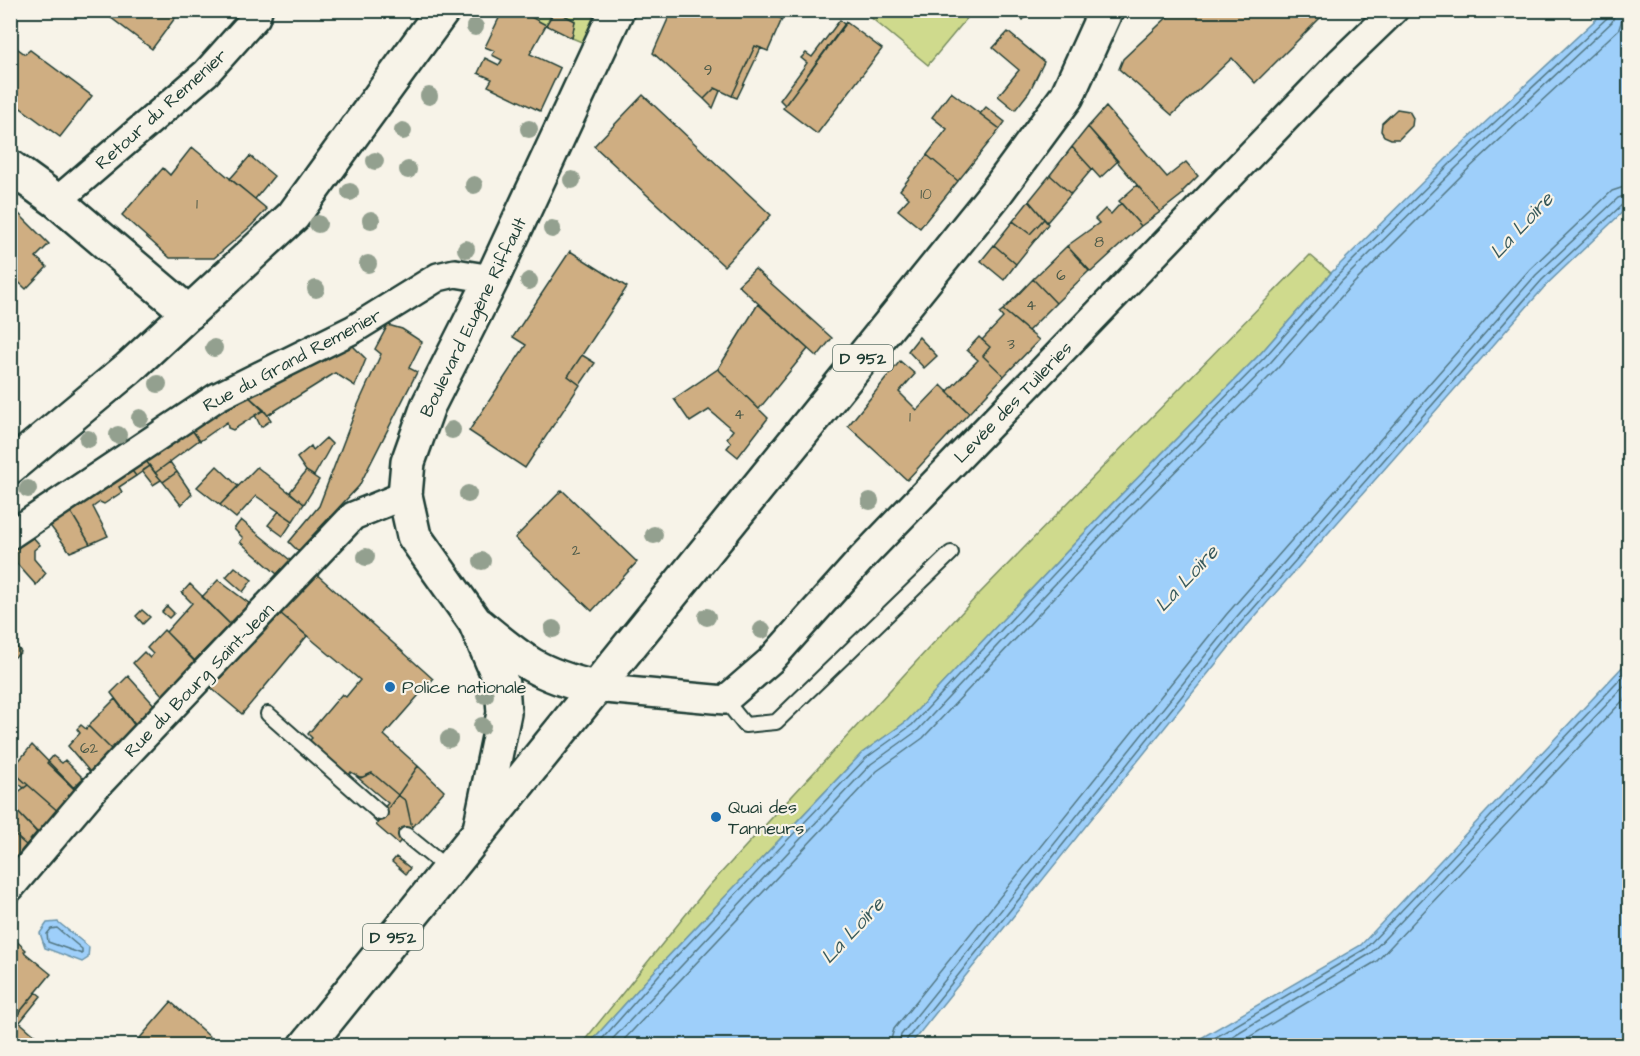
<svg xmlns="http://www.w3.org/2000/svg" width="1640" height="1056" font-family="'Architects Daughter',sans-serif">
<rect width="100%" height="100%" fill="#f7f3e8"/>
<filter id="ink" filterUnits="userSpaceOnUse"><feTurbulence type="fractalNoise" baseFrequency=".0167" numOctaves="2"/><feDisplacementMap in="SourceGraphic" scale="12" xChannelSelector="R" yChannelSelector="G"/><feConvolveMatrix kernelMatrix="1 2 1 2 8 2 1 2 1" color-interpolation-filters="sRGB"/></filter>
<g filter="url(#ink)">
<path fill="#cfda8d" stroke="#778c60" stroke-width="1.5" d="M518,11H555L546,25Z
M556,11H605L589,45L572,38L575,21Z
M863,11H973L928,65Z
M1310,255L1331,273L1261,353L1109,507L907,721L862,753L661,964L588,1045L580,1046L708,887L976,597Z"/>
<path fill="#9ecffa" stroke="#6b95ab" stroke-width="1.5" d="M1605,11H1629V206L1547,284L1243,630L910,1045H588L661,964L862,753L907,721L1109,507L1261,353L1331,273L1447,158Z
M1629,660V1045H1189L1361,945Z
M58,922L89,947L88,958L82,962L45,948L40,933L47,923Z"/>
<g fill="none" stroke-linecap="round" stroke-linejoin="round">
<path stroke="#527783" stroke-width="1.5" d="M57,928L82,949V954L48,942L47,934L51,929Z
M596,1046L665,968L866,758L912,725L1113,511L1265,357L1336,277L1452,162L1607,18L1609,10
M606,1046L871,764L917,731L1119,516L1271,362L1341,282L1457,167L1612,22L1616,10
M618,1046L877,771L923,738L1125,522L1278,368L1348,289L1464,173L1619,29L1625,10
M889,1046L894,1029L1226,615L1530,269L1612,191L1630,185
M898,1046L901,1035L1233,621L1536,275L1618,198L1630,194
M906,1046L907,1039L1238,626L1542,280L1623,204L1630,202
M1201,1046L1365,949L1630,669
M1216,1046L1370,954L1630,680
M1234,1046L1377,961L1630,693"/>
</g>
<path fill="#cfae82" stroke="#1f3d34" stroke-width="1.5" d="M115,10H181L152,49L110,17Z
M503,10H518L546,25L530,54L560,68L540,111L488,86L492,79L478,73L485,58L499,65L502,60L492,55L495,51L485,47Z
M555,10L575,21L572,38L546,25Z
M672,10H772L770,13L782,19L768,51L755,46L732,96L715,88L704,99L653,53Z
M1011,10H1031L1023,20Z
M1175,10H1328L1255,83L1232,58L1172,115L1119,69L1123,59Z
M840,20L845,25L785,105L780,100L807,63L801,58L806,53L812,57Z
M846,22L882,49L817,134L783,108Z
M1008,32L1044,62L1029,92L1015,110L998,96L1019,70L993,48Z
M10,43L25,54L30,50L92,96L60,137L10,100Z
M755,46L761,48L737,98L732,96Z
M715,88L720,91L713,108L704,99Z
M951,92L1000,129L958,181L927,155L947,129L932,117Z
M643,95L771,215L724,266L594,146Z
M986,107L1005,122L1000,129L980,114Z
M1106,107L1167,177L1186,162L1198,176L1182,192L1183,194L1160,212L1088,127Z
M1397,109L1409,111L1413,118L1412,126L1399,139H1391L1384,136L1381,131L1382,123Z
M1088,127L1118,161L1100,178L1072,147Z
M192,147L267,209L251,226L214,258H170L122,215L163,168L170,175Z
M1072,147L1092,169L1071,194L1050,175Z
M927,155L958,181L920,228L898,210L909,198L900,190Z
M250,156L274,176L255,199L230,179Z
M1050,175L1071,194L1047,222L1029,201Z
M1137,185L1160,212L1141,226L1119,201Z
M1029,201L1044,219L1030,234L1013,221Z
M1121,203L1141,226L1091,272L1067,246L1099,223L1095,219L1105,209L1111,214Z
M11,206L49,244L36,257L47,267L26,289L10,274Z
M1044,219L1048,224L1016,264L994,245L1013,221L1030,234Z
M994,245L1016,264L1004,280L981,261Z
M1067,246L1089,271L1056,303L1033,279Z
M570,251L627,287L568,376L580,385L525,468L469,431L526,345L513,337Z
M755,269L832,338L817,357L738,285Z
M1033,279L1056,303L1028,331L1003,310Z
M758,304L808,349L759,409L718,369Z
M1003,310L1039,340L1004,376L983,356L990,347L982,340L1003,318L999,313Z
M388,325L402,329L422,342L409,368L417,372L359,486L298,551L289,542L319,506L357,407L381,354L375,349Z
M919,337L937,356L924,368L908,351Z
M979,337L990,347L983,356L1004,376L969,413L947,392L978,360L967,350Z
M349,342L366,359L355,386L335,373L268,415L246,394Z
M582,355L595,363L580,385L568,376Z
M900,361L915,374L899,392L917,410L941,385L969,413L907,480L848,426Z
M718,369L768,418L738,457L727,448L731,443L727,438L733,430L709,410L690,422L674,399Z
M246,394L264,410L233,430L228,428L227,422L200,441L190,427Z
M264,410L271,420L261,427L255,415Z
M190,427L199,440L155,473L143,457Z
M326,438L332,444L314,476L306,471L297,458L311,446L313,450Z
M143,457L150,466L136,476L129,467Z
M170,462L177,472L163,482L155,473Z
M150,466L161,480L153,485L142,471Z
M217,466L238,486L220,505L197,487Z
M129,467L136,476L119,487L122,492L104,504L100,502L93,507L108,536L90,544L69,509Z
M257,467L304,504L293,521L256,496L236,518L220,505Z
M306,471L319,480L304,504L290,492Z
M177,472L192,494L181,505L163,482Z
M562,490L637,562L592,611L515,538Z
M69,509L90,544L70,552L48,523Z
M279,511L293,521L283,536L268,525Z
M241,520L290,560L277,574L240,542L243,538L234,529Z
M31,535L40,545L34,550V559L46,573L36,585L10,556V548Z
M235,567L252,580L243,592L226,577Z
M313,571L433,679L384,735L418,766L398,795L372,773L361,778L351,772L349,775L309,741L312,738L308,734L342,694L346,697L360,680L280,613Z
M218,580L254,607L236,630L202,597Z
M190,584L230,624L194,661L166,632L192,603L182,593Z
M167,606L174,613L169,618L162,612Z
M142,610L150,617L143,624L136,616Z
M280,613L307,636L242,714L211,688Z
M164,630L197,663L163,696L133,663L144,652L150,658L153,654L147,648Z
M10,638L21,652L10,661Z
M128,676L157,708L139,730L111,693Z
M115,699L135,726L112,750L88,726Z
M81,725L86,729L88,726L112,750L90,772L68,746L80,733L77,729Z
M32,745L78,792L60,813L11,770Z
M53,756L62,763L65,760L83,778L73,788L47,763Z
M418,766L444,791L412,828L406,801L398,795Z
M372,773L398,795L377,823L374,820L388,803L357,777H363Z
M17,775L28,785L24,788L13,779Z
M28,785L60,813L40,836L10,804V798Z
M398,795L406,801L412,828L398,844L376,825Z
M10,804L37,832L26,845L10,831Z
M10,831L26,845L14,860L10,857Z
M396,857L410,868L406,874L392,862Z
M10,935L26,950L24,952L51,974L15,1018L47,1046H10Z
M36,992L41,996L20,1022L15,1018Z
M171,1002L211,1038L204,1046H133Z"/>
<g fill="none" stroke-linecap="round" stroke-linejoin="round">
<defs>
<path id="lane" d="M725,700L745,725L776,722L951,553
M268,714L380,813
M406,835L448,869"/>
<path id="street" d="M57,201L206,73L256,17L258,10
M10,535L217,397L354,329L438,277L455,273L492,279
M594,688L725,700L770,661L863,557L1339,63L1394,10
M10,888L94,789L353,516L405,495"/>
<path id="secondary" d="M10,167L57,201L189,313
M10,467L129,368L293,216L443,10
M479,625C523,662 538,674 594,688
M480,829L504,713L502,684L475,622L414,536L405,495L408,462L428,406L492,279L617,10"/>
<path id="primary" d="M306,1046L995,194L1067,96L1106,10"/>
</defs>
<use href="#lane" stroke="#1f3d34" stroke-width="18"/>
<use href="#street" stroke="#1f3d34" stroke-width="32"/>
<use href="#secondary" stroke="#1f3d34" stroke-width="38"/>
<use href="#primary" stroke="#1f3d34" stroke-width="38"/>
<use href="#lane" stroke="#f7f3e8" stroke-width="14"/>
<use href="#street" stroke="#f7f3e8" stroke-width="27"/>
<use href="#secondary" stroke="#f7f3e8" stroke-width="33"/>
<use href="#primary" stroke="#f7f3e8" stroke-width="33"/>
</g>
<g fill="#93a08f">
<circle cx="475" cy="27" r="9"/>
<circle cx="429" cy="96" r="9"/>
<circle cx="529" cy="129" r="9"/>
<circle cx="403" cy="131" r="9"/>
<circle cx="375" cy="161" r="9"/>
<circle cx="408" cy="170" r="9"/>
<circle cx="572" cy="180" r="9"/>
<circle cx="474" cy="185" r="9"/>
<circle cx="350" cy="192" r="9"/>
<circle cx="371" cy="220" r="9"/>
<circle cx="318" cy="224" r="9"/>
<circle cx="552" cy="229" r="9"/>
<circle cx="466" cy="249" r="9"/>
<circle cx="368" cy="264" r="9"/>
<circle cx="529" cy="281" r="9"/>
<circle cx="316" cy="289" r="9"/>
<circle cx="214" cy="348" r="9"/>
<circle cx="158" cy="384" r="9"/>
<circle cx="140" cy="418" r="9"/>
<circle cx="452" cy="430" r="9"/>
<circle cx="118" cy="435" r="9"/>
<circle cx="88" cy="439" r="9"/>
<circle cx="28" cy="489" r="9"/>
<circle cx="468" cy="494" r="9"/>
<circle cx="870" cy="501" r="9"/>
<circle cx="654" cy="535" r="9"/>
<circle cx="366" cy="557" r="9"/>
<circle cx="482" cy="561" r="9"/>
<circle cx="707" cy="617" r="9"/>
<circle cx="553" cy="629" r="9"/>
<circle cx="762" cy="630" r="9"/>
<circle cx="485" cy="695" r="9"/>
<circle cx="482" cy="726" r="9"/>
<circle cx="449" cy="739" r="9"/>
</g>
</g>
<g fill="#1f6fb2" stroke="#f7f3e8" stroke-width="2">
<circle cx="390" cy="687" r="6"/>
<circle cx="716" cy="817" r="6"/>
</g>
<g text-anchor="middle" stroke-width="4.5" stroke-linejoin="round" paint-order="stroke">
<g font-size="15" fill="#4b5948">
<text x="708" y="75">9</text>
<text x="926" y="199">10</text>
<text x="197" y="209">1</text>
<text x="1099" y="247">8</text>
<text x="1061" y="280">6</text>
<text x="1031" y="310">4</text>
<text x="1011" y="349">3</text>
<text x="739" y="419">4</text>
<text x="910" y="422">1</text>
<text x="576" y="555">2</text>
<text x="89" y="753">62</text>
</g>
<g fill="#f7f3e8" stroke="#60746a" stroke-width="1.5">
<rect x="833" y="345" width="60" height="26" rx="4.5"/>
<rect x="363" y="924" width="60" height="26" rx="4.5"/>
</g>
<g font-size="16" font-weight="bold" fill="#1f3d34">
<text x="863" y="364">D 952</text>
<text x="393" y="943">D 952</text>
</g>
<g font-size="18" fill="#1f3d34" stroke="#f7f3e8">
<text transform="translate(161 109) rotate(-42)" y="6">Retour du Remenier</text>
<text transform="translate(473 317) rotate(-64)" y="6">Boulevard Eugène Riffault</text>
<text transform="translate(292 360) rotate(-28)" y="6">Rue du Grand Remenier</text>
<text transform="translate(1013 402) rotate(-46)" y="6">Levée des Tuileries</text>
<text transform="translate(199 680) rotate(-46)" y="6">Rue du Bourg Saint-Jean</text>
</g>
<g font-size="18" fill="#1f3d34" stroke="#f7f3e8" text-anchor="start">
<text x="402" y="693">Police nationale</text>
<text x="728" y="813">Quai des<tspan x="728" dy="21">Tanneurs</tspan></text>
</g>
<g font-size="20" font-style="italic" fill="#385a5c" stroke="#f7f3e8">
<text transform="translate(1521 225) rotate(-47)" y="7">La Loire</text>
<text transform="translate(1186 578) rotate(-47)" y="7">La Loire</text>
<text transform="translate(852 930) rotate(-47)" y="7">La Loire</text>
</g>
</g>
<rect width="1640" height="1056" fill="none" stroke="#f7f3e8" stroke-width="36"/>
<rect x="18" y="18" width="1604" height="1020" fill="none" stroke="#1f3d34" stroke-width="2" filter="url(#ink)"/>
</svg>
